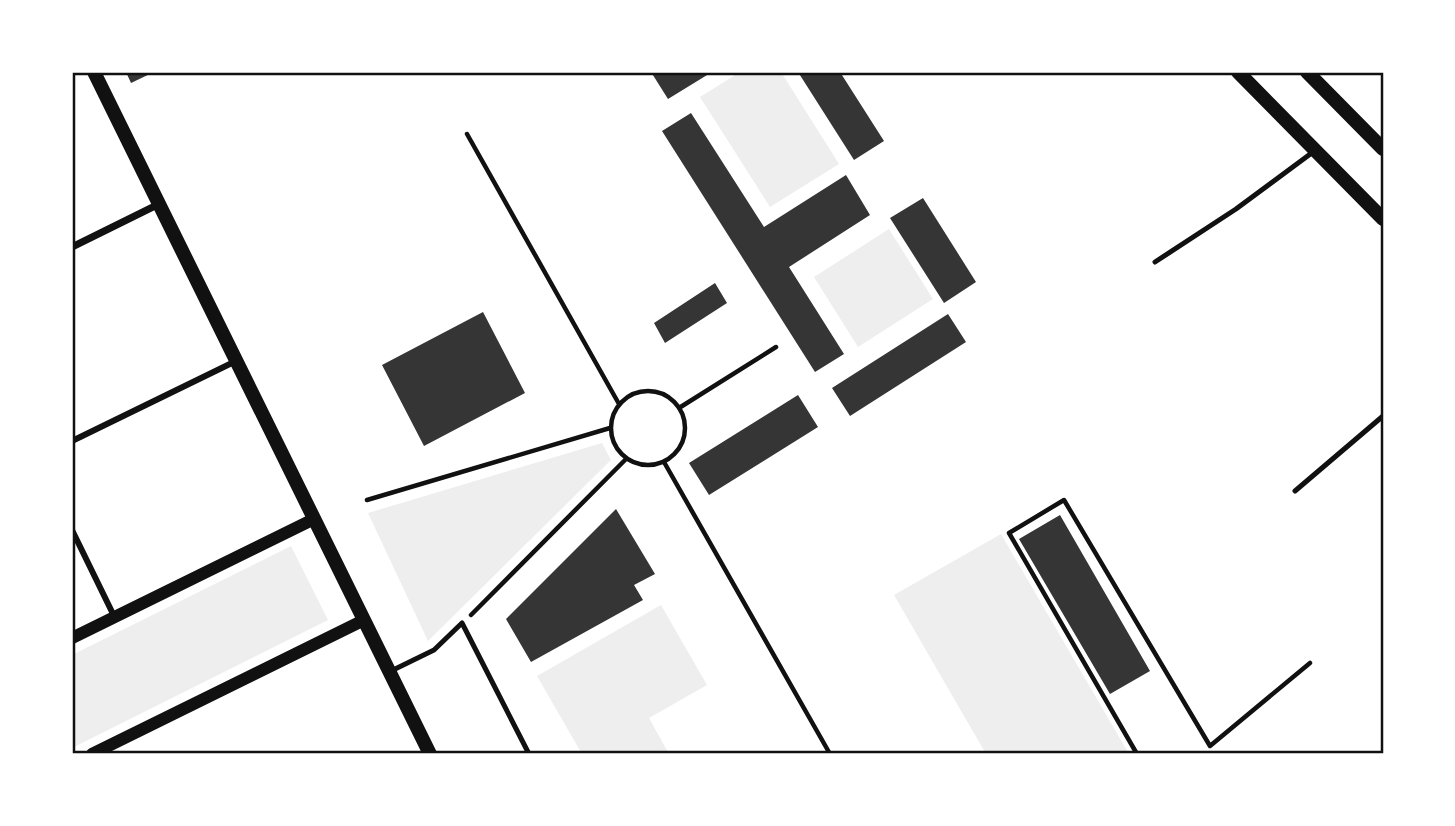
<svg xmlns="http://www.w3.org/2000/svg" width="1455" height="826" font-family="Manrope,sans-serif">
<rect width="100%" height="100%" fill="#fff"/>
<path fill="#eee" d="M740,72H781L839,164L770,207L700,97Z
M889,229L933,299L858,347L814,277Z
M602,443L611,460L428,641L368,513Z
M1001,534L1129,754H986L894,595Z
M291,546L328,620L72,748V655Z
M661,605L707,685L649,718L669,754H582L537,676Z"/>
<path fill="#353535" d="M126,72H154L131,83Z
M651,72H712L668,99Z
M798,72H840L884,141L854,160Z
M691,113L764,227L846,175L870,215L789,267L844,354L815,372L662,131Z
M923,198L976,282L944,303L890,218Z
M715,283L727,303L665,343L654,323Z
M483,312L525,393L424,446L382,365Z
M948,314L966,342L850,416L832,388Z
M798,395L818,427L709,495L689,463Z
M616,509L655,574L634,585L643,600L531,662L506,619Z
M1060,515L1150,671L1110,694L1019,539Z"/>
<g fill="none" stroke-linecap="round" stroke-linejoin="round">
<path stroke="#111" stroke-width="4.5" d="M467,134L619,404
M611 428a37 37 0 1 1 74 0a37 37 0 1 1-74 0Z
M679,408L776,347
M664,462L830,754
M367,500L610,428
M471,615L626,459
M1137,754L1009,533L1064,500L1210,746L1310,663"/>
<path stroke="#111" stroke-width="5" d="M1155,262L1236,209L1313,152
M1295,491L1383,416
M391,671L434,650L462,623L529,754"/>
<path stroke="#111" stroke-width="6" d="M72,441L236,361
M72,530L114,616"/>
<path stroke="#111" stroke-width="7" d="M72,247L159,204"/>
<path stroke="#111" stroke-width="12" d="M72,638L314,519
M92,754L364,620"/>
<path stroke="#111" stroke-width="14" d="M94,72L430,754
M1238,72L1383,219
M1307,72L1383,149"/>
</g>
<rect width="1455" height="826" fill="none" stroke="#ffffff" stroke-width="147"/>
<rect x="74" y="74" width="1308" height="678" fill="none" stroke="#111" stroke-width="2.5"/>
</svg>
